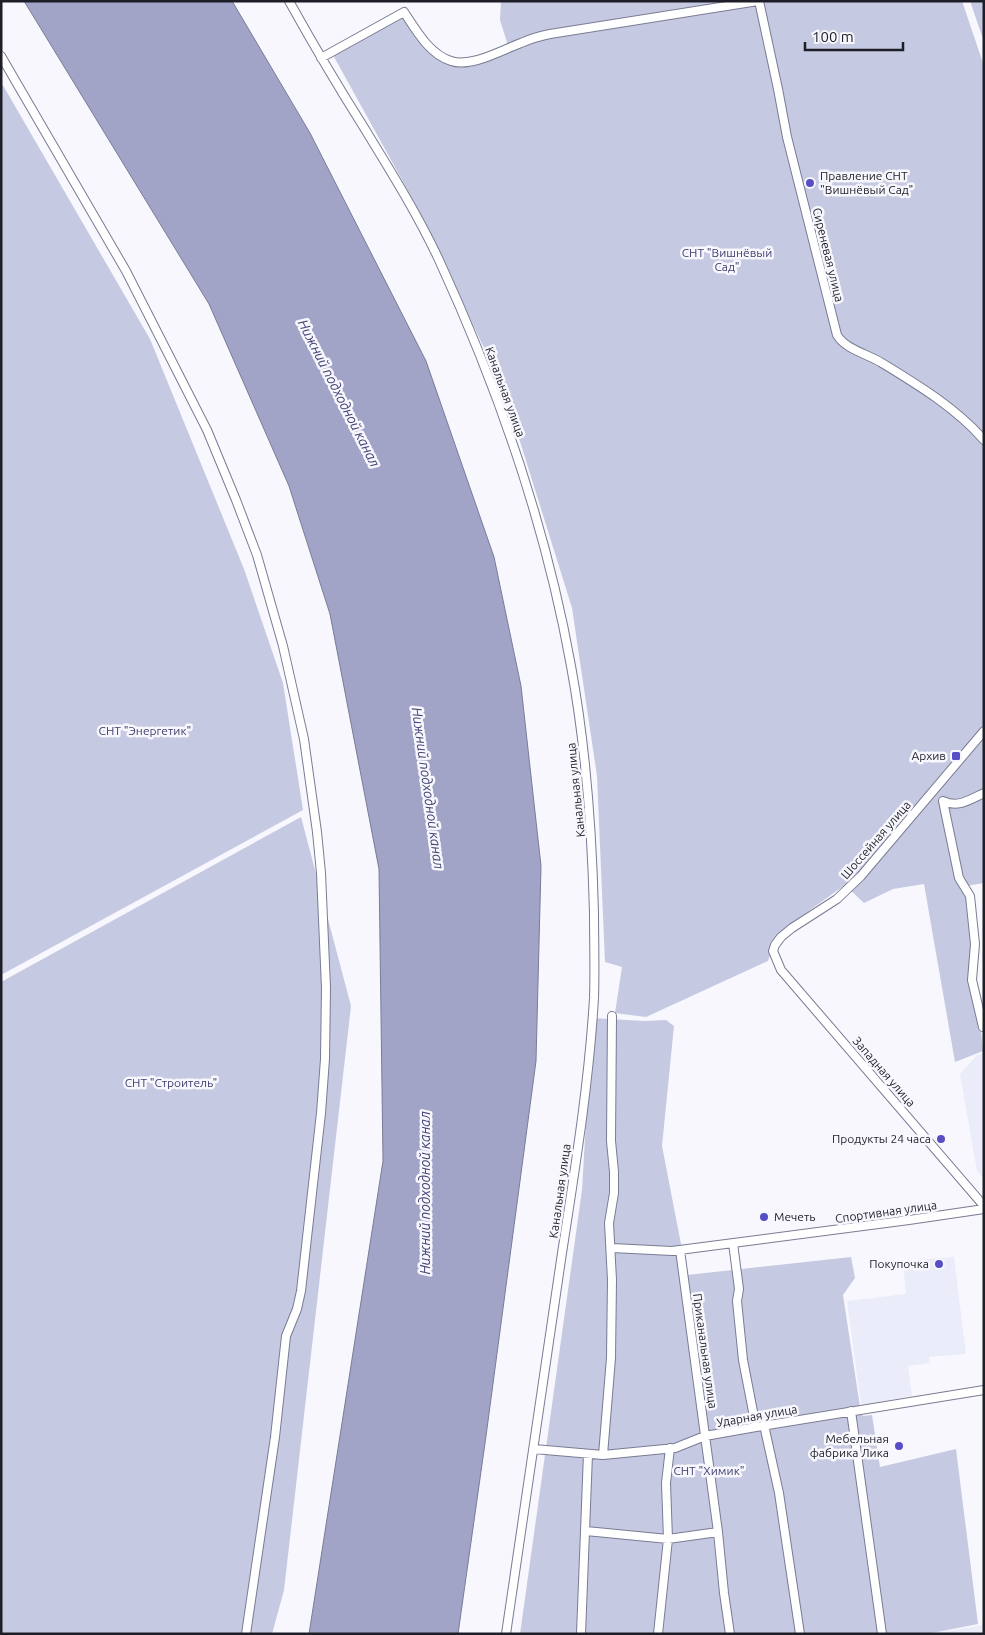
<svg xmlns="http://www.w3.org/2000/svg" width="985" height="1635" font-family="Ubuntu,sans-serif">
<rect width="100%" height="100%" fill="#f7f7fd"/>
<path fill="#eaecf9" d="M984,1054V1179L977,1171L960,1074L977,1055Z
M954,1257L966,1354L929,1357L930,1363L908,1366L912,1396L861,1405L847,1301L906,1294L903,1261Z
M984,1625V1634H929Z"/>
<path fill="#c6c9e2" d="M501,1H962L984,66V883L966,886L983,1051L955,1062L924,884L893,889L864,903L845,885L786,927L776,938L768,961L646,1017L615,1013L622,967L605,962L597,776L572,608L503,387L407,189L333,55L391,21L409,16L433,49L453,63L485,62L510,52L500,20Z
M970,1H984V41L982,36Z
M1,82L150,339L244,569L283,683L303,810L1,975Z
M301,817L351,1006L284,1590L272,1634H1V982Z
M592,1018L644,1021L666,1020L674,1026L662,1146L687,1275L851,1257L855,1278L843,1295L860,1407L863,1416L872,1415L880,1467L956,1449L978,1624L927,1634H520L582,1190Z"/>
<path fill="#a1a4c7" stroke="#797c97" d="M24,1H232L310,133L426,361L494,557L521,686L541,866L536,1061L486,1436L458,1634H309L383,1161L379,869L330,614L289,486L209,304Z"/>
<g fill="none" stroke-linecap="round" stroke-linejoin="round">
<defs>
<path id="minor" d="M289,1C313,44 337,85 363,126C390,170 417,213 439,260C498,388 546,527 571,666C586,747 592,830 594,913C594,941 595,970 594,998C589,1083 575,1169 562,1253C544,1380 525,1507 506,1634
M759,1L778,89L787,137L837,335C846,350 868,354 882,363C918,385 956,408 984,440
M1,56L126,271L207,430L236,500L257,555L283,646L304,739L317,832L321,873L326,988L325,1059L321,1113L301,1291L297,1309L286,1336L275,1437L246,1634
M321,58L404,12C416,30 429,54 451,61C471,68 502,50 521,43C530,39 540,36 550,34L758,1
M984,731L861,876L837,899L792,928L781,937L775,945L773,951L781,970L984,1206
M983,1027L972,980L975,944L970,896L959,878L943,801C958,808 969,800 984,793
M733,1243L739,1289L737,1301L743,1360L756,1427
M612,1248L672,1251L909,1220L984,1209
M680,1250L718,1532L724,1593L730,1634
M851,1411L882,1634
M764,1425L779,1493L800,1634
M534,1449L603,1455L675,1448L705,1436L756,1427L984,1390
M603,1455L611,1358L612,1280L609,1223L614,1193V1172L611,1141L612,1016
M586,1531L668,1539L718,1532
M581,1634L588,1454
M658,1634L668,1539L666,1483L670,1448"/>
</defs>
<use href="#minor" stroke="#797c93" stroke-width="10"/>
<use href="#minor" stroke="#fff" stroke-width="8"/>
</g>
<g fill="#574ec5" stroke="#f7f7fd" stroke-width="2">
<circle cx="810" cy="183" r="5"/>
<rect x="951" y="751" width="10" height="10" rx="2.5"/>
<circle cx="941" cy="1139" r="5"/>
<circle cx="764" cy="1217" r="5"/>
<circle cx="939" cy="1264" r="5"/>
<circle cx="899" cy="1446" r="5"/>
</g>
<g text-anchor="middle" stroke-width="5" stroke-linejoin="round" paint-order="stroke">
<g font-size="12" fill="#1d1e27" stroke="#f7f7fd" text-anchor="end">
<text x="820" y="180" text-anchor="start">Правление СНТ<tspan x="820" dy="14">"Вишнёвый Сад"</tspan></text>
<text x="946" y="760">Архив</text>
<text x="931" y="1143">Продукты 24 часа</text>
<text x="774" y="1221" text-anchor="start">Мечеть</text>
<text x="929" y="1268">Покупочка</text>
<text x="889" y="1443">Мебельная<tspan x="889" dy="14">фабрика Лика</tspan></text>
</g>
<g font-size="12" fill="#3e3f6f" stroke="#f7f7fd">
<text x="727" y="257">СНТ "Вишнёвый<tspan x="727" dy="14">Сад"</tspan></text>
<text x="145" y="735">СНТ "Энергетик"</text>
<text x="171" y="1087">СНТ "Строитель"</text>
<text x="709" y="1475">СНТ "Химик"</text>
</g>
<g font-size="12" fill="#1d1e27" stroke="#f7f7fd">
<text transform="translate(828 255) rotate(76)" y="4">Сиреневая улица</text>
<text transform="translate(505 392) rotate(70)" y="4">Канальная улица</text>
<text transform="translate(576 790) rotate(-96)" y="4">Канальная улица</text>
<text transform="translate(876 840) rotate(-49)" y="4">Шоссейная улица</text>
<text transform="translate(884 1072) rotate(49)" y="4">Западная улица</text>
<text transform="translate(560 1191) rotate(-82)" y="4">Канальная улица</text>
<text transform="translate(886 1212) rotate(-8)" y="4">Спортивная улица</text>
<text transform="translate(705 1351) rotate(82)" y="4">Приканальная улица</text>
<text transform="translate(757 1416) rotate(-10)" y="4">Ударная улица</text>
</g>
<g font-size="14" font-style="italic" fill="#444576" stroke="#f7f7fd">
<text transform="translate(339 393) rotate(63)" y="5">Нижний подходной канал</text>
<text transform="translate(428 788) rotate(82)" y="5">Нижний подходной канал</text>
<text transform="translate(425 1193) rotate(-90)" y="5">Нижний подходной канал</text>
</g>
</g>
<rect width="985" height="1635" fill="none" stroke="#1d1e27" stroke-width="5"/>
<path d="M805 42v8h98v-8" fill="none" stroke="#1d1e27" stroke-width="2.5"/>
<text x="812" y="42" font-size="15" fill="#1d1e27" stroke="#f7f7fd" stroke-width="4" paint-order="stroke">100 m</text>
</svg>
